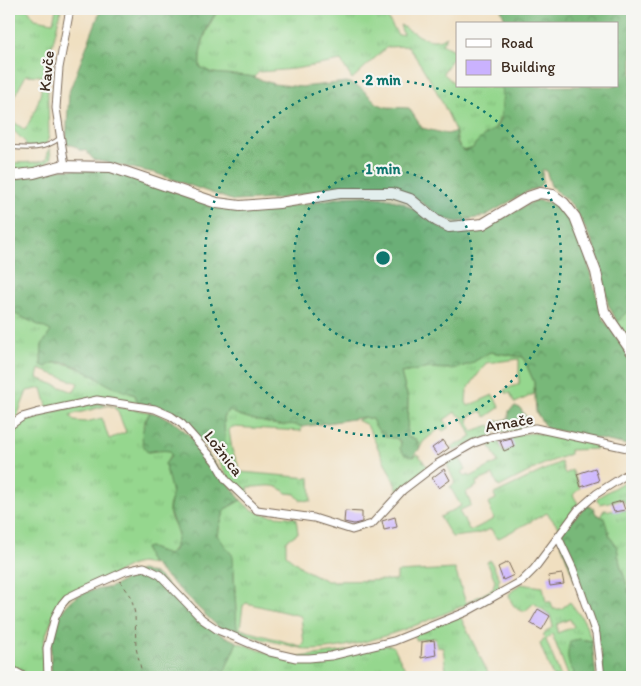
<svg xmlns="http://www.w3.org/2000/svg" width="641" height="686" font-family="Itim,sans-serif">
<defs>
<pattern id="grass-tufts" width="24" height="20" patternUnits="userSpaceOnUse" patternTransform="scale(1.25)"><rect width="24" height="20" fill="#95d78e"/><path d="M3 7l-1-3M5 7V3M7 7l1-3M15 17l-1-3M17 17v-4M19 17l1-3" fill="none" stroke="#81b97a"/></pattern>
<pattern id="forest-crowns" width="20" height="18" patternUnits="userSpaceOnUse" patternTransform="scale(1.25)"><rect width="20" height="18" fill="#78b879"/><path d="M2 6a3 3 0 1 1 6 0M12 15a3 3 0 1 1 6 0" fill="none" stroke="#649663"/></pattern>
</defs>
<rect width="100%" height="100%" fill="#f6f6f2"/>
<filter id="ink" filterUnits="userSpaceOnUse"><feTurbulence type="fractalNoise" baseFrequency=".02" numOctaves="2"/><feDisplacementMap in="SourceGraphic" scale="10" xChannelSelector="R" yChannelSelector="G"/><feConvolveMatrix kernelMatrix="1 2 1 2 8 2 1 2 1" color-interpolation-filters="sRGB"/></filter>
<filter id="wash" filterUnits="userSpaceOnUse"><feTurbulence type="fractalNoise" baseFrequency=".0096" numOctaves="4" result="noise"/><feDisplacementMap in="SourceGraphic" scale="20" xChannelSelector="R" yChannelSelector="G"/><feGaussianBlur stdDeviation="1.12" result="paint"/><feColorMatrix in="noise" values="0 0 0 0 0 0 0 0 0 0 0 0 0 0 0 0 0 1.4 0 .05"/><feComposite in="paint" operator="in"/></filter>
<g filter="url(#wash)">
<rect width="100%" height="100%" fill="#f0dfc0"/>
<path fill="url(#grass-tufts)" stroke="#688056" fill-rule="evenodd" d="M9,9H28L35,19L53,22L56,9H61L47,68L49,135L47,143L37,147H25L26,143L9,126L11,120L25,130C34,113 43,96 42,76L26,75L9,107Z
M219,9H335L336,11L382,9L398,35L403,34L400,25C416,33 430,47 447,36L442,44L457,52V62L452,59L443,73L457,86L503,88C502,107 503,122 488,135C483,140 477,142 474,148L464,151C456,145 458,139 455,131C443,100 427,73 408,46L387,47L352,79L341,61L294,69L259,72L254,77L212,73L200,67C198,47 208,25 219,9Z
M49,149H50L51,157C45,171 22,170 9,171V163L39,162L46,160Z
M632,310V343L617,322L627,312Z
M9,311L52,331L42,345L41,365C68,357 87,373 110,385C118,389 127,392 135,395L138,403L119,400L48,410L42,388L27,391L17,417L9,423ZM39,369L78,383L74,392L37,378Z
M490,352L523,357L534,382V394L515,403L510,393H506L504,390L519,384V359L486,363L467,390L466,402L468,406L493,395L500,407L486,417L482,411L470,416L468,421L472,431L490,425L495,434L454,451L452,447L472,437L463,418L455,412L444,420L449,427L443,431L440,428L423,442L420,448L416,439L407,437L408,399L401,373L430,368L453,369L470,364Z
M93,403L150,412L143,425L148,452L170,450L171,455L165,464C168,474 172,484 172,494C171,499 169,504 169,509C169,526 190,535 168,555L149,547L148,559L153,565L140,563L132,565L59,603L45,637L43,647V677H27L9,666V428L35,416ZM110,405L117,410L126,432L109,439L102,418L86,422L74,421L70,415Z
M230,411C237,416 270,424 279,425C288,425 295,423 302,427L301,431L232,427L229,430L232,450L241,472L310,478L311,501L300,500L295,494L286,493C275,481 262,488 248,487L249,496L265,510C243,501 227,479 217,458L225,452L224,415Z
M365,417L372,419C377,430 382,438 396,438L413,457L418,454L428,468L399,492L367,425L357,420Z
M534,433L573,439L595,446L596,449L570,450V454L544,464L499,487L493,475L476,482L477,486L466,492L471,505L459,511L470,531L494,519L488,503L496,499L494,494L561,462L565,474L572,470L580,488L573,495L579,505L559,528L547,513L497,539L491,529L477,534L452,537L440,517L461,506L450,487L455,483L446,462L457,454L466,469L462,472L465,477L469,475L470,477L498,462L487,440L497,437L503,452L513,447L509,435Z
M632,477V501L624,503L623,499L600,504L597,501V498Z
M241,500C256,518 275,515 296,518L298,533L286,541V555L305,570L327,581L397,580V572L455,569L466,603L493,589L495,580L487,562L490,560L500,579L498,582L500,588C450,613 366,650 309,650L237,633L234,570L217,535L225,509ZM246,603L301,616L304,644L300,646L240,629L243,606Z
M604,510L618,511L627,510L632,514V600L620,564L617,547L610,537L601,515Z
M520,584L543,587L546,602H551L553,609H561L570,602L584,621L592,641L579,639L573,677H564L568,675L552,634L546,640L561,677H553L540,644L545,637L543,635L553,626L550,615L534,603L525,611C516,612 510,602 509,594ZM570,619L574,627L557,633V624Z
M460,616L490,677H447L443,648L437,647L435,638L416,640L414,634Z
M237,642L285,659L390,645L394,647L409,677H222Z"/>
<path fill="url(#forest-crowns)" stroke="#5a714c" d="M101,9H220C207,21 198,49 200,67L212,73L249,76L274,84L302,87L347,82L361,88L378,104L386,107L409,108L422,128L447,134L455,132L457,144L464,151L473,148C484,127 502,139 502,102C503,96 503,91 501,86H617V24H507L501,9H632V310L627,312L617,322L608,304L600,262L591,239L573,206L551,186L546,170H542L543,182L538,188L530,190L485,216L458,222L442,218L412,195L381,187H339L277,199L234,201L155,173L94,160L85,150H79L77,147L66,143L69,92Z
M62,169L111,171L236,212L279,208L345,197L364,196L384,198L403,203L446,231L461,233L487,227L536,200L556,204L566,212L572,222L587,260L603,319L632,359V446L546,428L536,412L534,382L523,357L490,352L470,364L453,369L430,368L401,373L408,399L407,437L416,439L420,448L413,457L405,455L400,449L401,442L396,438C382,438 377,430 372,419L365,417L302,427C295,423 288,425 279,425C270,424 237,416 230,411L224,415L225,452L217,458L177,417L164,409L138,403L135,395C128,392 120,390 113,387C94,379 66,351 46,367L41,365L42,345L51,331L9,311V180Z
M515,406L520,408L531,424L530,428L500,432L495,424L497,421L509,419V411Z
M150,412C187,419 219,470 241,500L225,509L217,535L233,556L237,633L227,632L217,626L148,559L145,548L149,547L168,555L174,550L178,534L169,511L172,494L165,464L171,456L170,451L158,450L147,452C138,438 143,426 150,412Z
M588,505L594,509L596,514L604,518L610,537L617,547L620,564L632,600V677H603L601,653L559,538L565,527Z
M141,570L157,575L220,634L237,642L222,677H52C48,647 52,606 84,593C95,588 107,590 118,584C126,579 131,573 141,570Z
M579,639L592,641L596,677H573L574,672C566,662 567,654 570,641Z"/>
<g id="blocks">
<path fill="#cab2fe" d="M511,438L514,447L504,451L500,441Z
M443,440L449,448L438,456L432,448Z
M595,468L599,481L581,487L577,474Z
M444,469L450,480L439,488L432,478Z
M622,501L625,510L614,512L611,504Z
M345,511L362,512V522L354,524L344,522Z
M395,517L397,527L384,530L382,521Z
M508,562L514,575L503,580L498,567Z
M562,574L564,584L550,586L548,576Z
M538,609L550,616L542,630L530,623Z
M434,640L436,655L421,658L422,642Z"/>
</g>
</g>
<g filter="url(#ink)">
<use href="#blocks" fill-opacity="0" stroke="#7a6957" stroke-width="1"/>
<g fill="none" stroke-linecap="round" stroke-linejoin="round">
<defs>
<path id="lane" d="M9,147C28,149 45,150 60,138"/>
<path id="street" d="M65,166L56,108L59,68L70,9
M9,426L22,417L36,413L97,400L155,409L171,416L182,424L215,461L226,480L257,510L314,518L352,530L372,524L403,490L437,464L474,443L491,437L535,428L632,449
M558,537L573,569L596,634L601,677
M9,668L25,677
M48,677L47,648L55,617L62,604L67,598L79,592L126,571L144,567L160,575L202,619L218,630L270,652L296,658H309L331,656L394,641L466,612L522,581L534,569L578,510L596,494L632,471"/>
<path id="secondary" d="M9,176L34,173L60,166L111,167L217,203L240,206L279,203L340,193H392L410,199L437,221L449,227L483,224L528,197L540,193L553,195L564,203L575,217L596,272L604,311L632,352"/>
</defs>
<use href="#lane" stroke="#7a6957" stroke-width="5"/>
<use href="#street" stroke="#7a6957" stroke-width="9"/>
<use href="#secondary" stroke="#7a6957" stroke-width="12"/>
<path stroke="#7a6957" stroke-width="1" stroke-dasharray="4 4" stroke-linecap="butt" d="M120,581L131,596L135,614L136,648L143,677"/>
<use href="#lane" stroke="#fff" stroke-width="3"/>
<use href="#street" stroke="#fff" stroke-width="7"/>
<use href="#secondary" stroke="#fff" stroke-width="10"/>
</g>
</g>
<circle cx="383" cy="258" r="89" fill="#0f766e" fill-opacity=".12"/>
<g fill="none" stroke="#0f766e" stroke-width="2.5" stroke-dasharray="2.5 5">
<circle cx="383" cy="258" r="89"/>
<circle cx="383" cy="258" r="178"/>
</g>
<g text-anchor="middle" stroke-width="4.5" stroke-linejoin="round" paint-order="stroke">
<g font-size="16" fill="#3b2a1e" stroke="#f6f6f2">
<text transform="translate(46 71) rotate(-84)" y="6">Kavče</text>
<text transform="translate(509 422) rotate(-10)" y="6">Arnače</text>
<text transform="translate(224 453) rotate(52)" y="6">Ložnica</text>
</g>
</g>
<circle cx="383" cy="258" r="8" fill="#0f766e" stroke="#f6f6f2" stroke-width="2.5"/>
<g font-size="15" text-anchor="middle" font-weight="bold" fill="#0f766e" stroke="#f6f6f2" stroke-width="4.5" stroke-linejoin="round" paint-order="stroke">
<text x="383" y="85">2 min</text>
<text x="383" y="174">1 min</text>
</g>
<rect width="641" height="686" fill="none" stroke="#f6f6f2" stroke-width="30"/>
<rect x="456" y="22" width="162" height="65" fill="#f6f6f2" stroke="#aba49d"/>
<rect x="466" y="39" width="25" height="8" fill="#ffffff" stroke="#aba49d"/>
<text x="501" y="48" font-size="15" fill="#3b2a1e">Road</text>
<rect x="466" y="60" width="25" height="15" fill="#cab2fe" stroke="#aba49d"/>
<text x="501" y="72" font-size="15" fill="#3b2a1e">Building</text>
</svg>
